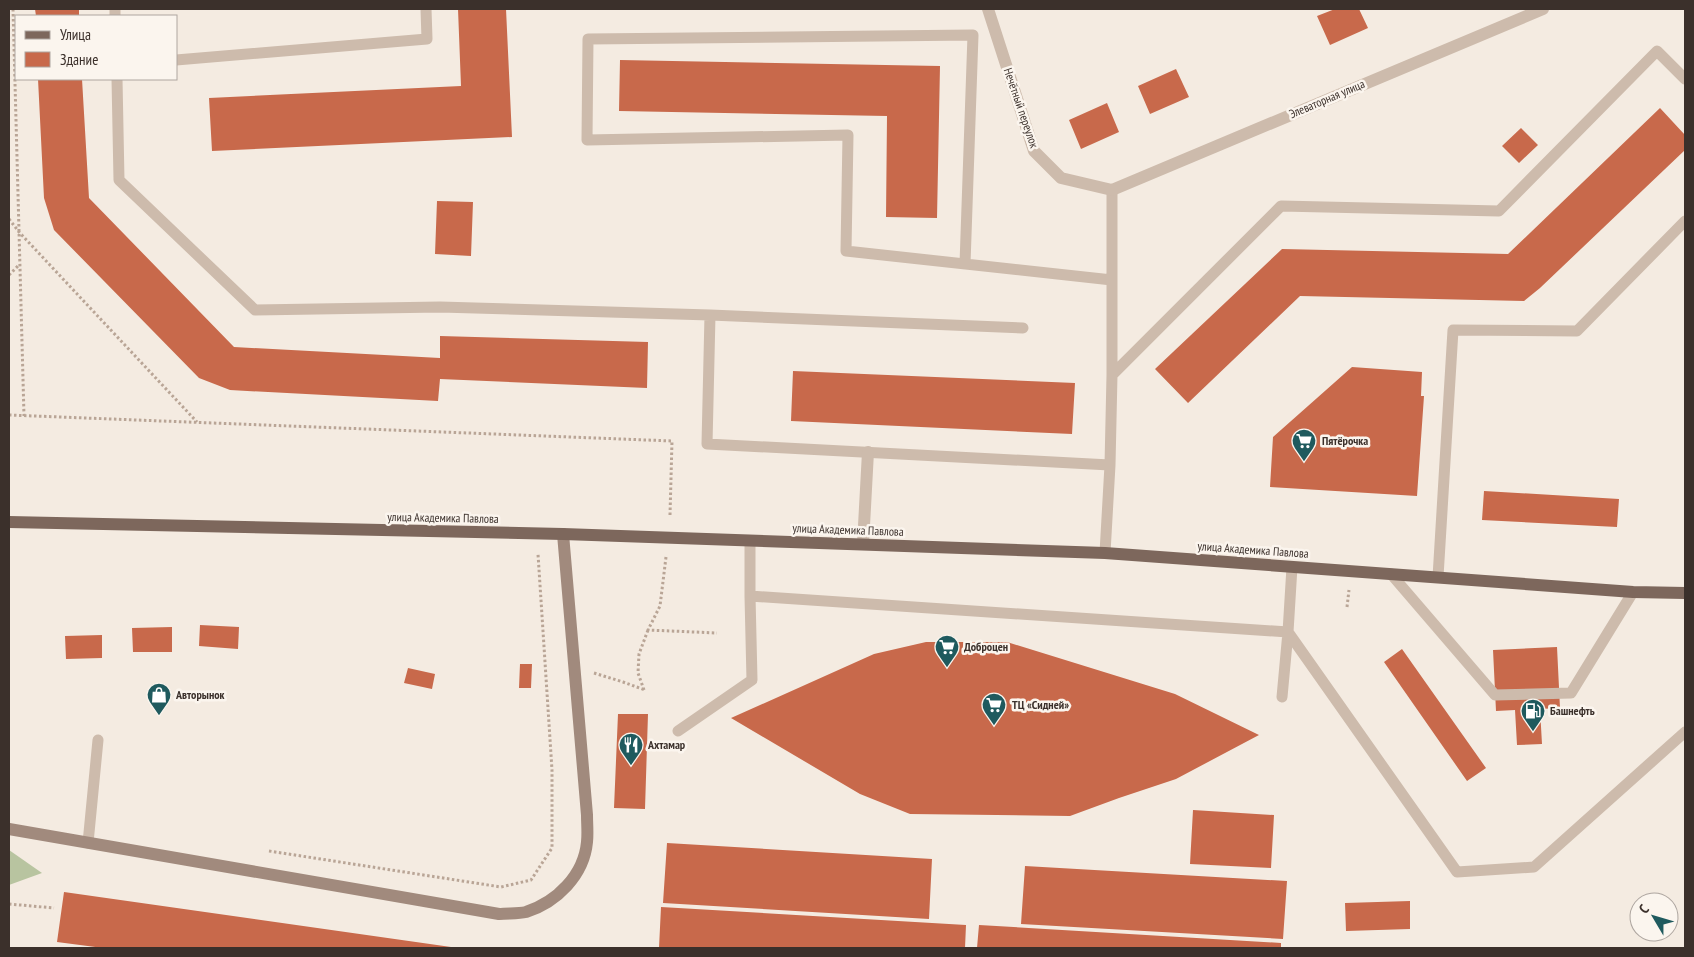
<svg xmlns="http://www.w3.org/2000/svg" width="1694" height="957" font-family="'PT Sans Narrow',sans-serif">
<rect width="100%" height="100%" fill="#f4ebe1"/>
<path fill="#b8c4a0" d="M9,850L42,873L9,885Z"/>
<path fill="#c8694b" d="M35,9H79V16H36Z
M458,9H506L512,137L212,151L209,98L461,86Z
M1335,9H1359L1368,28L1330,45L1317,16Z
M620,60L940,66L937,218L886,217L887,116L619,111Z
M1176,69L1189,97L1150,114L1138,86Z
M38,79H82L89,198L234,347L440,358V336L648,342L647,388L440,379L438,401L230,390L199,378L54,230L44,198Z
M1107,103L1119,132L1081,149L1069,120Z
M1660,108L1685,135V150L1540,288L1524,301L1300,296L1188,403L1155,369L1282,249L1508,254Z
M1521,128L1538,145L1519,163L1502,146Z
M437,201L473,202L471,256L435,254Z
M1352,367L1422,372L1421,396H1424L1417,496L1270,487L1273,437Z
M793,371L1075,383L1072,434L791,421Z
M1484,491L1619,499L1617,527L1482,520Z
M200,625L239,627L238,649L199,646Z
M172,627V652H133L132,628Z
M102,635V658L66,659L65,636Z
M926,642H1007L1175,694L1259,735L1176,779L1119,798L1070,816L910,814L860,794L731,718L874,654Z
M1557,647L1560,708L1540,709L1542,744L1517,745L1515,710L1496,711L1493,650Z
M1402,649L1486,768L1467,781L1384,662Z
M520,664H532L531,688H519Z
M408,668L435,674L432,689L404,683Z
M618,714H648L645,809L614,808Z
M1193,810L1274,815L1271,868L1190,864Z
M667,843L932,859L929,919L663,903Z
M1025,866L1287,881L1283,939L1021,924Z
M64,892L451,947V948H103L57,942Z
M1410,901V929L1346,931L1345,903Z
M661,907L966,925L965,948H659Z
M979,925L1281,943V948H977Z"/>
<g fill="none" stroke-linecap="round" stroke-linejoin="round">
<path stroke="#b9a596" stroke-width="3" stroke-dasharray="2.5 2.5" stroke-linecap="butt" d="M13,9L24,416
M9,219L19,232L197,422
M9,275L19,265
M9,415L672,441L670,515
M666,557L660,606L648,630L717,633
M1347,607L1349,590
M594,673L623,682L645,690
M644,690L638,673L639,654L648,630
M269,851L501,887L531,880L552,848V770L538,554
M9,904L54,908"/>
<path stroke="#cdbbac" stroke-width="11" d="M115,9V16
M176,60L427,39L426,9
M117,79L119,180L255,310L440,307L710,315
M965,264L973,35L588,39L587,140L848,135L846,251L1112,280
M1023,328L710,315L707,444L1110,465L1112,375V190
M1112,375L1281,206L1499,211L1657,51L1685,79
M750,541V596L1288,632L1292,567
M1105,553L1110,465
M1391,574L1495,695L1571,693L1633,592
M1438,577L1453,330L1577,331L1685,221
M1288,632L1457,872L1534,867L1685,732
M1282,697L1288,632
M678,731L752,680L750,596
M88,843L98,740"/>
<path stroke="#cdbbac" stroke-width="12" d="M988,9L1034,151L1061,178L1112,190L1543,9
M863,544L868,452"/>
<path stroke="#a18a7d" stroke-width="12" d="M9,829L499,914C508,913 518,914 526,912C557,902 584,875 587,842C588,833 587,824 587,815L563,534"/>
<path stroke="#7d675c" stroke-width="12" d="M9,522L563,534L1105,553L1633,592L1685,593"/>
</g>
<defs>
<symbol id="supermarket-pin" viewBox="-11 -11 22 30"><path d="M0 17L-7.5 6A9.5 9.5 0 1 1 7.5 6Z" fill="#1f5a5e" stroke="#fbf5ee"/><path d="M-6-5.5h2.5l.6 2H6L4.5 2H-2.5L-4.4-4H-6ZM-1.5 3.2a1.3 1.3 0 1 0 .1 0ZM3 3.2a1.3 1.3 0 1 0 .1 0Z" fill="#fff"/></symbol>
<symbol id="shop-pin" viewBox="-11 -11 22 30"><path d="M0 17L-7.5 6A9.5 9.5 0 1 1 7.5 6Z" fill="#1f5a5e" stroke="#fbf5ee"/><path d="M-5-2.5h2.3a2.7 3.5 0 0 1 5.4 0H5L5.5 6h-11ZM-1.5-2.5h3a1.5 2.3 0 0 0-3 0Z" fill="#fff"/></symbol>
<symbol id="fuel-pin" viewBox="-11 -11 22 30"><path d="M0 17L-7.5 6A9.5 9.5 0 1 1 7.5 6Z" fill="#1f5a5e" stroke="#fbf5ee"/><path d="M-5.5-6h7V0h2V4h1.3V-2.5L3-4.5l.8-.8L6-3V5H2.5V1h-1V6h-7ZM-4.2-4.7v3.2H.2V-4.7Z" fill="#fff"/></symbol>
<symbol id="restaurant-pin" viewBox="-11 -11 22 30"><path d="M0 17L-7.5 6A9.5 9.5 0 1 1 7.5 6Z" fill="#1f5a5e" stroke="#fbf5ee"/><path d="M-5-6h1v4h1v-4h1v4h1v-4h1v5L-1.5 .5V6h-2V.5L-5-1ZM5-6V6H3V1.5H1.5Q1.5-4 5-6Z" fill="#fff"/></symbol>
</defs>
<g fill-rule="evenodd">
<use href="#supermarket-pin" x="1290" y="427" width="28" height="38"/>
<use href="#supermarket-pin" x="933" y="633" width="28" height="38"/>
<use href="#shop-pin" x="145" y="681" width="28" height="38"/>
<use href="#supermarket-pin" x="980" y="691" width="28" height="38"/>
<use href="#fuel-pin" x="1519" y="697" width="28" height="38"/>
<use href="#restaurant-pin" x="617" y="731" width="28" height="38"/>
</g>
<g text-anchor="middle" stroke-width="5" stroke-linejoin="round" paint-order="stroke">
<g font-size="12" fill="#3b302b" stroke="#fbf5ee">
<text transform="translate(1327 99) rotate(-23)" y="4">Элеваторная улица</text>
<text transform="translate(1021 108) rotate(71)" y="4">Нечётный переулок</text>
<text transform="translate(443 518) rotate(1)" y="4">улица Академика Павлова</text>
<text transform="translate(848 530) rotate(2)" y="4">улица Академика Павлова</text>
<text transform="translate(1253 550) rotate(4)" y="4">улица Академика Павлова</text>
</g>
<g font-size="12" font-weight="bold" fill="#3b302b" stroke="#fbf5ee" text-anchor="start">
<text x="1322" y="445">Пятёрочка</text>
<text x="964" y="651">Доброцен</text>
<text x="176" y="699">Авторынок</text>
<text x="1012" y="709">ТЦ «Сидней»</text>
<text x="1550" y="715">Башнефть</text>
<text x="648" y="749">Ахтамар</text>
</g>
</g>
<rect width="1694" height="957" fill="none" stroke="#3b302b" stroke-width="20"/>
<rect x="15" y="15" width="162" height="65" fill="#fbf5ee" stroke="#aea6a0"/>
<rect x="25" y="31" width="25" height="8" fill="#7d675c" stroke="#aea6a0"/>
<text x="60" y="40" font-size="15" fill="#3b302b">Улица</text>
<rect x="25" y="52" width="25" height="15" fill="#c8694b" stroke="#aea6a0"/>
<text x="60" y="65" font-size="15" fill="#3b302b">Здание</text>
<g transform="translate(1654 917) rotate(308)"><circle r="24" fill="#fbf5ee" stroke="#aea6a0"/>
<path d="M0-4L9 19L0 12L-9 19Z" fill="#1f5a5e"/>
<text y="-8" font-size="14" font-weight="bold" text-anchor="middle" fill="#3b302b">С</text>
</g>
</svg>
